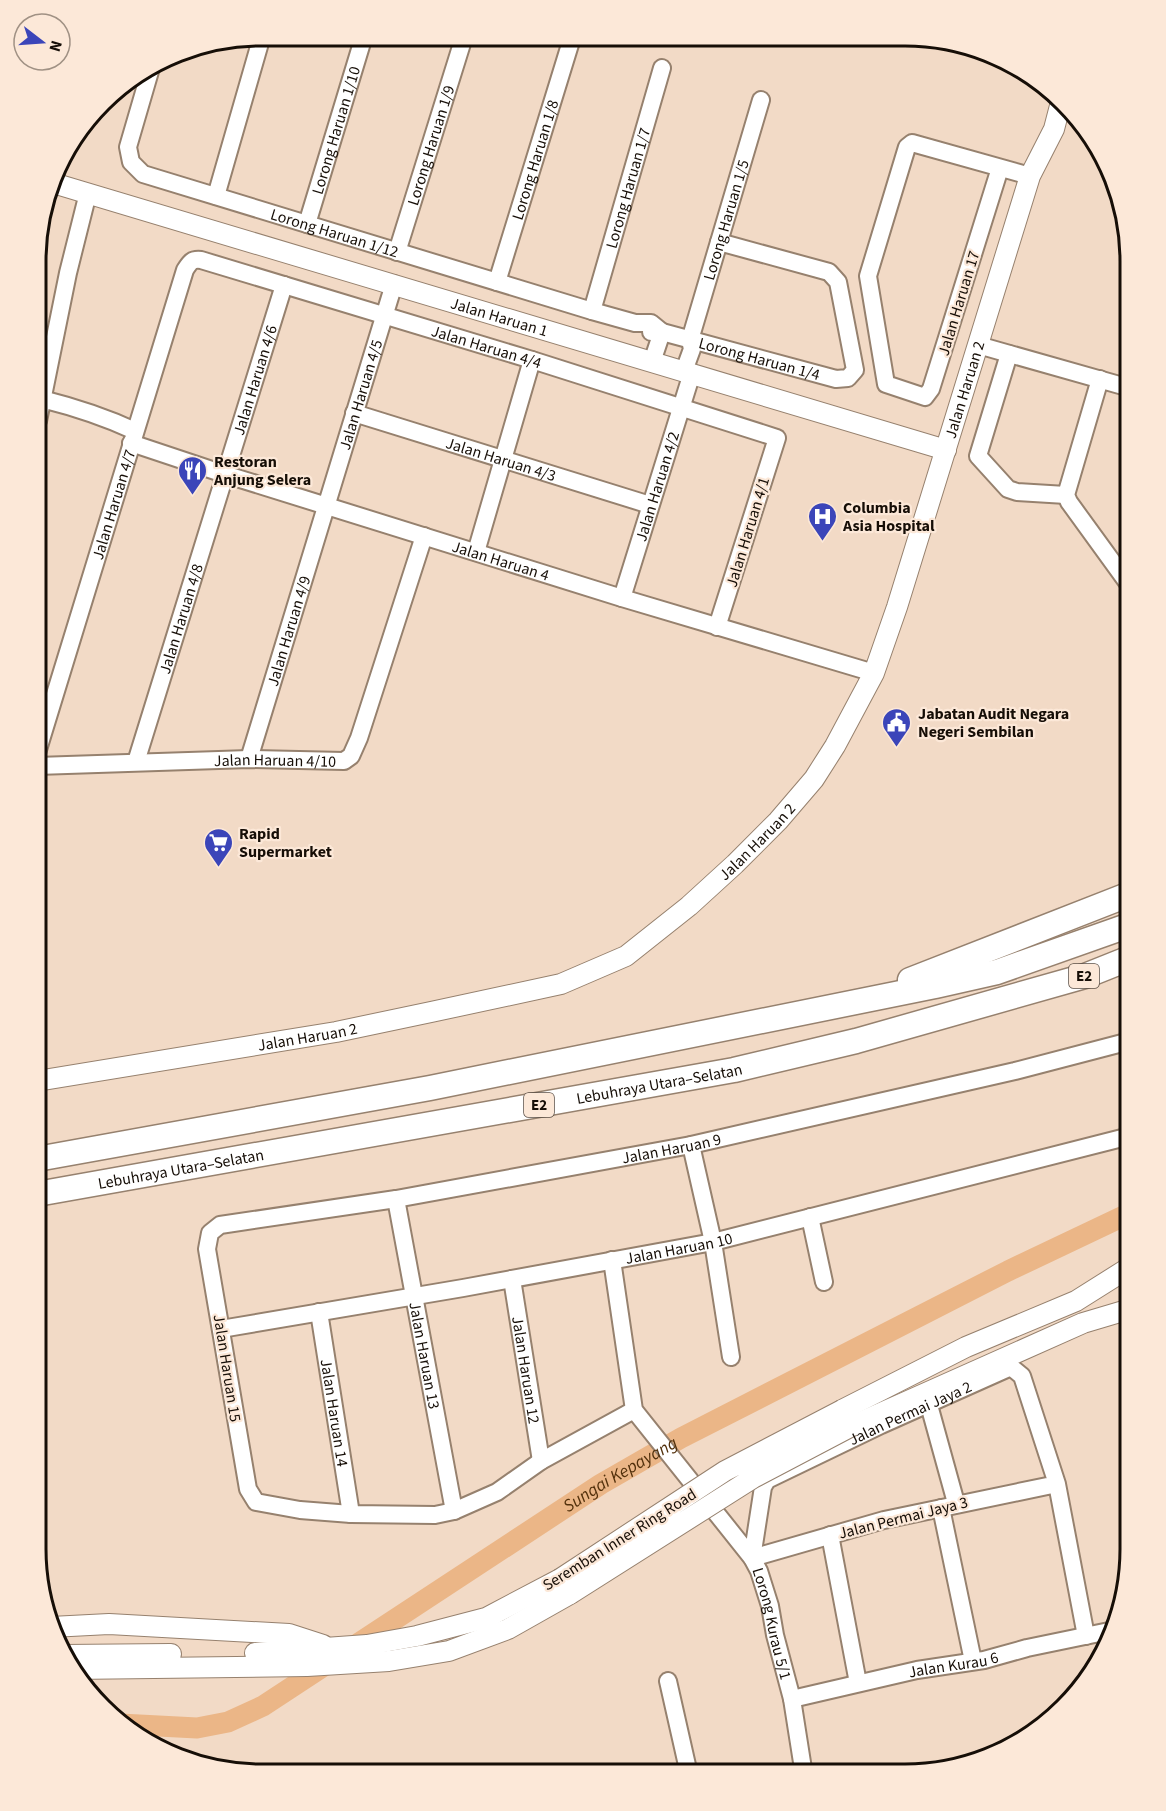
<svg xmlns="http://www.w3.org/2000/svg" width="1166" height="1811" font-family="'Source Sans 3',sans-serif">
<rect width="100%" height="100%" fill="#f2dac6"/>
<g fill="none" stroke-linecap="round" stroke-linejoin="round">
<path stroke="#ebb687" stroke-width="21" id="s1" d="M120,1724L197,1728L228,1722L263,1706L601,1484L681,1438L1008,1271L1130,1213"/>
<defs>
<g id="minor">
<path id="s2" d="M151,68L128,147L131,162L143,174L592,311L635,323H651L662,332"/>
<path d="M1000,168L931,389L925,397L886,384L868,276L907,147L912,143L1030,176"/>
<path d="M216,196L262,36"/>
<path id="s3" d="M307,224L364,36"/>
<path id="s4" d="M397,252L464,37"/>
<path id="s5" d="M497,282L572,38"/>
<path id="s6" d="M592,311L662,68"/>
<path id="s7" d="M651,332H662L836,379L848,378L855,370L838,282L829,272L719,242"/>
<path d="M978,345L1130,388"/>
<path d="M1009,354L978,456L1008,489L1017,492L1066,495"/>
<path d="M652,362L662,332"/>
<path id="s8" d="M684,371L692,349L690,340L761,100"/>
<path d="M1100,379L1066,495L1069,502L1130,586"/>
<path d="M42,399C74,407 105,417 135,431"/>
<path id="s9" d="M354,413L650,505"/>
<path d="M38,421L68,273L88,193"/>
<path id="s10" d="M131,443L224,474L622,598L874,673"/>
<path d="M476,552L532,360"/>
<path id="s11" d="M622,598L692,373"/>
<path id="s12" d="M37,753L185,270C190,262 192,259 201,260L532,360L777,438L717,627"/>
<path id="s13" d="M249,759L394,284"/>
<path id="s14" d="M136,762L284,285"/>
<path id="s15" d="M37,766L249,759L344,761L351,756L359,738L424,536"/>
<path d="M691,1145L713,1242L731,1357"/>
<path id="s16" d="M396,1199L454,1511"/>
<path d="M810,1217L824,1282"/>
<path id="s17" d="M612,1260L634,1410L752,1558L759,1571L770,1606L775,1635L792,1699L804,1775"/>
<path id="s18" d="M512,1279L541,1461"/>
<path id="s19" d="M319,1312L351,1514"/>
<path id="s20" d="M221,1329L463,1288L713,1242L1130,1136"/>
<path d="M929,1405L956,1503"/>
<path id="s21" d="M634,1410L541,1461L497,1492L454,1511L435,1515L351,1514L300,1510L256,1502L248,1489L207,1249L210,1233L220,1225L396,1199L691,1145L1015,1071L1130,1041"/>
<path id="s22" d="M1057,1484L884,1520L752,1558L763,1487L767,1480L881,1425L1011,1367L1022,1376L1057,1484L1086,1636"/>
<path d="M941,1508L973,1661"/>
<path d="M830,1535L858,1683"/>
<path d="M668,1681L689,1774"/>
<path id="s23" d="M792,1699L917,1670L984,1660L1027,1648L1114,1630"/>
</g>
<g id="major">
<path id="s24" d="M53,183L946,450"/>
<path id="s25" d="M37,1081L336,1032L431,1012L561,984L626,956L689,906L735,864L778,821L814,779L835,746L874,673L897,607L1030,176L1054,129L1061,102"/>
<path d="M842,1410L966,1347L1076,1301L1130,1267"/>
<path d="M852,1426L1083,1323L1130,1309"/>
<path d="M51,1627L109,1624L289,1634L323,1645"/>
<path d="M255,1653L367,1645L417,1636L486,1618L560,1579"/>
<path d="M64,1655L171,1654"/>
<path d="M72,1669L307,1666L389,1661L449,1651L508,1629L570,1594"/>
</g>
<g id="highway">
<path d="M910,980L1130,894"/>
<path d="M37,1159L430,1088L935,986L997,972L1130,925"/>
<path id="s26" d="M37,1194L734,1070L856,1041L1085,976L1130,958"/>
</g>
</defs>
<use href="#minor" stroke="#96816e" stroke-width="20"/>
<use href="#major" stroke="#96816e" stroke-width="22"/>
<use href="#highway" stroke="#96816e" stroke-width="27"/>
<use href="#minor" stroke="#fff" stroke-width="16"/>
<use href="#major" stroke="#fff" stroke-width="20"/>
<use href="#highway" stroke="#fff" stroke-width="24"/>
<defs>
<path id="major-bridge" d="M560,1579L725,1471L842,1410
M570,1594L753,1478L852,1426"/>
</defs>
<use href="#major-bridge" stroke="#96816e" stroke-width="22" stroke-linecap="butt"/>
<use href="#major-bridge" stroke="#fff" stroke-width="20"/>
</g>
<defs>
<symbol id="restaurant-pin" viewBox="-11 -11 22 30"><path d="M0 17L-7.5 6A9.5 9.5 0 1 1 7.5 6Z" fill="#3b45b9" stroke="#fce8d8"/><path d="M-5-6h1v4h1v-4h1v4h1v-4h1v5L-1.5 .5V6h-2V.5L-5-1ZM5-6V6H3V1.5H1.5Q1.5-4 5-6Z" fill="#fff"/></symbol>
<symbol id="hospital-pin" viewBox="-11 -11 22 30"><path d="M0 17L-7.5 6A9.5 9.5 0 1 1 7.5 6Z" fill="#3b45b9" stroke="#fce8d8"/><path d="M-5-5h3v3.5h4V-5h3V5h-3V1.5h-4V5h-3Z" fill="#fff"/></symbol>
<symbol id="civic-pin" viewBox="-11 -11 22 30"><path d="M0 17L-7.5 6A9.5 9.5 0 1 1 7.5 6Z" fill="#3b45b9" stroke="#fce8d8"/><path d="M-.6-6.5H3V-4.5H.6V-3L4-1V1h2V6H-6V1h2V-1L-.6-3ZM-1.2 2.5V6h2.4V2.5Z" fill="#fff"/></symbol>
<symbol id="supermarket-pin" viewBox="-11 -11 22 30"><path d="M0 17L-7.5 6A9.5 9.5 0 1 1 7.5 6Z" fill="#3b45b9" stroke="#fce8d8"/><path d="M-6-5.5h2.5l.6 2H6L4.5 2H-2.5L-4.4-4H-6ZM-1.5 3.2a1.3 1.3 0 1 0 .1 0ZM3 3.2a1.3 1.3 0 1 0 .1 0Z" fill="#fff"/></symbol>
</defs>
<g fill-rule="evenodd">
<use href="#restaurant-pin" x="176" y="454" width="33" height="45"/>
<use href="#hospital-pin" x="806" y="500" width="33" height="45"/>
<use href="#civic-pin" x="880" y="706" width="33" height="45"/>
<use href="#supermarket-pin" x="202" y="826" width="33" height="45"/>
</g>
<g text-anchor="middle" stroke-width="4.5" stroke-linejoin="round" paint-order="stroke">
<g fill="#fce8d8" stroke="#5b4f46" stroke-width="1.5">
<rect x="1069" y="964" width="30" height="24" rx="4.5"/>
<rect x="524" y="1093" width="30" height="24" rx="4.5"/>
</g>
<g font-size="15" font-weight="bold" fill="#160e07">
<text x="1084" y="981">E2</text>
<text x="539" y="1110">E2</text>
</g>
<g font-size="16" fill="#160e07" stroke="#fce8d8">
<text dy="6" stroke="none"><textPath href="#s3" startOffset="98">Lorong Haruan 1/10</textPath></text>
<text dy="6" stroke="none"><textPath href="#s4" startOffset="112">Lorong Haruan 1/9</textPath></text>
<text dy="6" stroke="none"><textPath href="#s5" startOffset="128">Lorong Haruan 1/8</textPath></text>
<text dy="6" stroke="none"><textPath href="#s6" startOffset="128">Lorong Haruan 1/7</textPath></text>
<text dy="6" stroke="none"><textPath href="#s8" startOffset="158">Lorong Haruan 1/5</textPath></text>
<text dy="6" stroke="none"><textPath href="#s2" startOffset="315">Lorong Haruan 1/12</textPath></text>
<text transform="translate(958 303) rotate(-73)" y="6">Jalan Haruan 17</text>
<text dy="6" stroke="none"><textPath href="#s24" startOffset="466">Jalan Haruan 1</textPath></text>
<text dy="6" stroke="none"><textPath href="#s12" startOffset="824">Jalan Haruan 4/4</textPath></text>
<text dy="6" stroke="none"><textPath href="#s7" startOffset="112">Lorong Haruan 1/4</textPath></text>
<text dy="6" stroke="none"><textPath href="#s14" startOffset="400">Jalan Haruan 4/6</textPath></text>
<text dy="6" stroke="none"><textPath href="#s25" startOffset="1282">Jalan Haruan 2</textPath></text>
<text dy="6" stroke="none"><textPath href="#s13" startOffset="381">Jalan Haruan 4/5</textPath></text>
<text dy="6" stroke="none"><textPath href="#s9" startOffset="154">Jalan Haruan 4/3</textPath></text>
<text dy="6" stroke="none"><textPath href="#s11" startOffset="117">Jalan Haruan 4/2</textPath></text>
<text dy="6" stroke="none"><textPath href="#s12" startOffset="260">Jalan Haruan 4/7</textPath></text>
<text transform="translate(747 532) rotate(-73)" y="6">Jalan Haruan 4/1</text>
<text dy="6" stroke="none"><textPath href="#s10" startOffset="388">Jalan Haruan 4</textPath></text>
<text dy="6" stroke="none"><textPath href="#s14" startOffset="150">Jalan Haruan 4/8</textPath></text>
<text dy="6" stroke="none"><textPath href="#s13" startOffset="134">Jalan Haruan 4/9</textPath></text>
<text dy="6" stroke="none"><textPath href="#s15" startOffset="238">Jalan Haruan 4/10</textPath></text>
<text dy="6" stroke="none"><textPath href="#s25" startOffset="778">Jalan Haruan 2</textPath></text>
<text dy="6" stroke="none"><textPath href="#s25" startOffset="274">Jalan Haruan 2</textPath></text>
<text dy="6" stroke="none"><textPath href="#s26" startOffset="632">Lebuhraya Utara–Selatan</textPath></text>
<text dy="6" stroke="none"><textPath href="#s21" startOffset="1152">Jalan Haruan 9</textPath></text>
<text dy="6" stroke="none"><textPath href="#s26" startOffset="146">Lebuhraya Utara–Selatan</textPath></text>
<text dy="6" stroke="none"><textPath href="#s20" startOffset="465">Jalan Haruan 10</textPath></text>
<text dy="6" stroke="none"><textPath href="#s16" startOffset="159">Jalan Haruan 13</textPath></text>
<text transform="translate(228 1368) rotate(81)" y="6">Jalan Haruan 15</text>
<text dy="6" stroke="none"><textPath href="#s18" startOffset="92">Jalan Haruan 12</textPath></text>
<text dy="6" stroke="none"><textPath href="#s19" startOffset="102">Jalan Haruan 14</textPath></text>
<text dy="6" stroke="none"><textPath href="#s22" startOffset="552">Jalan Permai Jaya 2</textPath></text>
<text transform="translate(903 1517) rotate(-14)" y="6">Jalan Permai Jaya 3</text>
<text transform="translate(619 1539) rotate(-32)" y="6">Seremban Inner Ring Road</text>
<text dy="6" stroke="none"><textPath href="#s17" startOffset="410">Lorong Kurau 5/1</textPath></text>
<text dy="6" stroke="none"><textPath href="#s23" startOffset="165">Jalan Kurau 6</textPath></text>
</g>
<g font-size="16" font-weight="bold" fill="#160e07" stroke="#fce8d8" text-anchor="start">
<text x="214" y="467">Restoran<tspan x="214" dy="18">Anjung Selera</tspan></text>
<text x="843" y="513">Columbia<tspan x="843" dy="18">Asia Hospital</tspan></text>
<text x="918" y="719">Jabatan Audit Negara<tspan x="918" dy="18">Negeri Sembilan</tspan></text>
<text x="239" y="839">Rapid<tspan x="239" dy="18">Supermarket</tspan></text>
</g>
<g font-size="18" font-style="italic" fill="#53310c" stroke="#fce8d8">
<text dy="6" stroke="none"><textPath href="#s1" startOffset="573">Sungai Kepayang</textPath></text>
</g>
</g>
<path d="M0 0H1166V1811H0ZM261 46H905A215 215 0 0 1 1120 261V1549A215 215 0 0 1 905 1764H261A215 215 0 0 1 46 1549V261A215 215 0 0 1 261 46Z" fill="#fce8d8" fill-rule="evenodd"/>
<path fill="none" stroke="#160e07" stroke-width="3" d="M261 46H905A215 215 0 0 1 1120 261V1549A215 215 0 0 1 905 1764H261A215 215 0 0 1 46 1549V261A215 215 0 0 1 261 46Z"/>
<g transform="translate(42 42) rotate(107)"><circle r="28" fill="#fce8d8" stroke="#a09184" stroke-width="1.5"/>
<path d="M0-4.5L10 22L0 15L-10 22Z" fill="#3b45b9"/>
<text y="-9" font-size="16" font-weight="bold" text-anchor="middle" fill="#160e07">N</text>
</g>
</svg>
